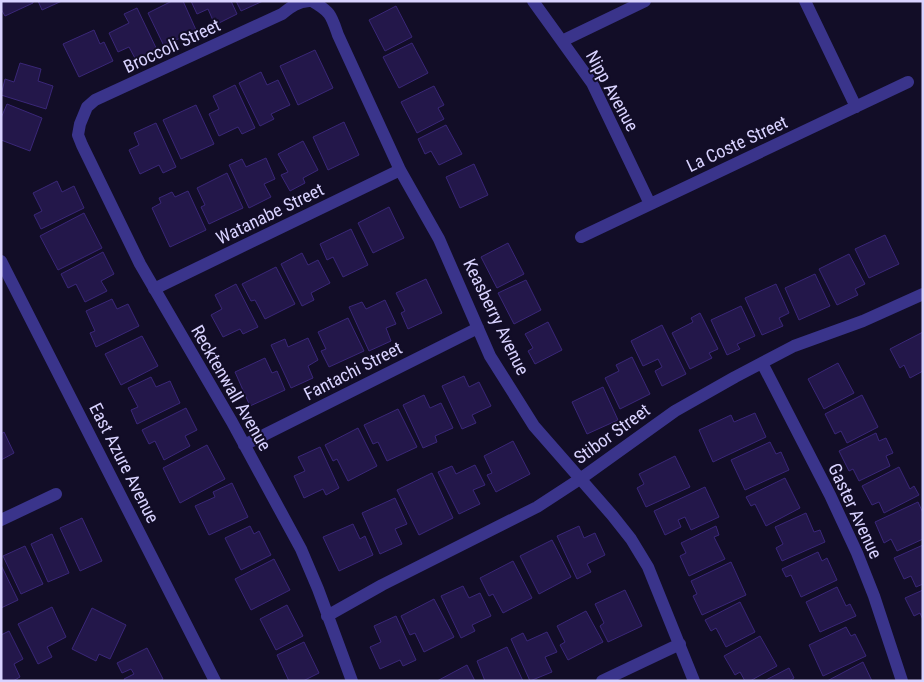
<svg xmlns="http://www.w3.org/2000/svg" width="924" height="682" font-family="'Roboto Condensed',sans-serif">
<rect width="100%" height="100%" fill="#120d27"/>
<path fill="#23174a" stroke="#3a2778" d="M1,1H33V3L5,16L1,9Z
M38,1H62L42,10Z
M172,1H183L196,30L164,46L148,13Z
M191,1H231L237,14L215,25L208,9L197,14Z
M236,1H263L241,11Z
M396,6L412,37L385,51L369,20Z
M137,8L158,52L137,62L129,47L118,52L109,33L129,23L124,14Z
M94,30L100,44L104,42L113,61L79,77L63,44Z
M412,43L428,73L399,88L383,57Z
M315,50L333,88L298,105L280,66Z
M20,63L41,69L38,81L53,86L46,109L1,95L5,79L14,82Z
M261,72L267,85L278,80L290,105L271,114L274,119L260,126L239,83Z
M235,85L255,128L242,134L238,127L219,136L209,114L219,109L213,96Z
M434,86L444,105L438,108L444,119L417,133L401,102Z
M7,104L42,118L30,151L1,140V118Z
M196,105L214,144L181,159L163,120Z
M344,122L359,155L328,170L313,137Z
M156,123L176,167L163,173L159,165L140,174L129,150L139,145L134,133Z
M446,125L462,154L439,165L431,151L425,154L418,139Z
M303,141L318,170L303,178L305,183L290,191L281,175L288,172L278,154Z
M266,158L275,179L264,184L271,197L249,208L229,165L242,159L246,167Z
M474,164L488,195L460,208L446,177Z
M227,173L243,208L209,224L201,207L205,205L197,188Z
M57,181L62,192L74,186L84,208L41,229L34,215L42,211L33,193Z
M188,191L206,230L170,247L152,208L161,203L159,198L172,192L175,197Z
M389,207L404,238L373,253L358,223Z
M84,213L102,248L58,270L40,236Z
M351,229L368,265L343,277L333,257L327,260L320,244Z
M885,235L899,264L869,278L855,249Z
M508,243L524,274L497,288L481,257Z
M103,252L114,274L101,281L107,291L85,302L76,284L68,288L61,274Z
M302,253L308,265L318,260L330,283L311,293L314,300L302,306L281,264Z
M849,254L865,284L855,289L858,295L837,305L819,269Z
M276,267L295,304L265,319L255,300L251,301L242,284Z
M815,274L830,306L799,320L785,288Z
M426,279L442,313L408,329L401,313L405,311L396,293Z
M526,280L541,310L514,324L498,293Z
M236,284L258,327L243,334L240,329L223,337L211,315L222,309L215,295Z
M776,284L789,313L779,318L783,326L762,335L745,298Z
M112,299L117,309L128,304L139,326L96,347L90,333L95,331L86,311Z
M385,300L396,324L386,328L391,341L369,351L349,307L362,302L366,309Z
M741,306L755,336L737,344L740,349L727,355L711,320Z
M700,313L718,349L709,353L712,358L690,369L672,333L693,322L691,318Z
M348,318L364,351L329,367L321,351L326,349L318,332Z
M548,322L562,350L535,364L528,351L533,348L525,334Z
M662,325L686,374L662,386L655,371L662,367L658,359L643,366L631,341Z
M923,332V371L910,378L904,365L900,368L890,349Z
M142,336L158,366L121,385L105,354Z
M308,338L318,360L308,366L313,378L291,388L271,345L285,339L288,347Z
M632,357L650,394L620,409L605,378L619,371L616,365Z
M265,358L272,373L277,371L285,390L250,406L235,372Z
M838,363L854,393L824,409L808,379Z
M464,376L469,387L479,382L491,406L472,415L476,423L462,429L442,386Z
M151,377L156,387L170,381L180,403L137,424L131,410L138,407L128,388Z
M603,387L618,420L587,434L572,402Z
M424,395L430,408L441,403L453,428L435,436L437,442L423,448L403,405Z
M862,395L878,427L847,443L841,431L835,434L825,414Z
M186,408L197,430L185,436L190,446L164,460L155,441L149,444L142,430Z
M398,409L417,447L387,461L378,442L373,444L364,425Z
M755,413L766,437L713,462L699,430L731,415L734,422Z
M358,428L377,466L348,481L337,459L333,461L325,445Z
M4,432L14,453L1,460V434Z
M876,433L879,441L886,438L893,453L886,456L890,466L859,481L853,469L849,471L839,451Z
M513,441L530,474L496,492L487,475L492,473L484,456Z
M770,442L776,454L781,452L789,470L745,490L731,460Z
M207,445L225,479L180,503L163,468Z
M320,447L339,488L326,495L323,489L304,498L294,476L305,471L298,457Z
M675,456L690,487L646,507L637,488L644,484L639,474Z
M475,465L485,485L473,490L480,504L459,514L438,472L452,466L456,474Z
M899,467L910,489L914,486L919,495L884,513L879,502L872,505L862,486Z
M432,473L453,518L419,535L397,490Z
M785,478L800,508L766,526L755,504L751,506L746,497Z
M232,483L248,517L209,535L195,506L215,497L213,492Z
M705,487L719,517L691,530L685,517L678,520L681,527L665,535L654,511Z
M395,498L407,524L395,529L402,544L380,554L362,513Z
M918,502L923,513V539L897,551L891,539L884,543L875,522Z
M806,513L814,532L820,530L825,542L782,561L776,548L783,544L775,527Z
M82,518L102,561L80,571L60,528Z
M353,524L360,539L365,536L373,555L339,571L323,537Z
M250,526L254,534L259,531L271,555L241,570L225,538Z
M579,526L584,538L595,533L605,555L587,564L591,572L577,579L557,536Z
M716,526L719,535L714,537L725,559L689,576L680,556L686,553L681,543Z
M52,534L69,573L48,582L31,544Z
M552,540L571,577L539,594L520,556Z
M923,545V584L916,587L911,576L904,579L894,558Z
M25,546L43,584L21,594L3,556Z
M818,552L822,561L827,558L837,580L801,597L791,575L786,577L782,569Z
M274,559L290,590L251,610L235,579Z
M513,561L532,598L503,613L493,594L489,596L480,578Z
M731,562L746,595L702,615L693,596L697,594L691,581Z
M1,565L18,600L1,608Z
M463,586L469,598L480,593L491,616L472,625L475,631L461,638L441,596Z
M837,587L846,606L850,604L856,616L820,632L806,602Z
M625,590L642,626L608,642L600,626L604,623L595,604Z
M923,590V620L920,613L914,616L905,598Z
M434,599L454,637L424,652L415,633L410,635L401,616Z
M740,602L755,632L726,647L716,628L711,631L705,620Z
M287,605L303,636L276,650L260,619Z
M52,607L66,637L47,647L52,657L38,664L18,624Z
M92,608L126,625L110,659L99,654L96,661L72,649Z
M586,611L603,642L568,660L560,645L565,642L557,626Z
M396,616L416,660L403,666L400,660L380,669L370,647L381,642L374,626Z
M846,627L851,636L855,634L866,656L823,676L809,645Z
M9,631L23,659L14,664L20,677L13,681H1V635Z
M547,632L557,652L545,657L552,672L530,681L511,639L523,633L527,641Z
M760,636L777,666L750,681H745L740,672L735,675L724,656Z
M304,642L319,673L303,681H289L277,655Z
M507,647L523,681H485L477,661Z
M147,648L163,679L160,681H125L124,679L134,674L131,669L122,673L117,663Z
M863,662L872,681H827Z
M467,665L475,681H437Z
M789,668L794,678L789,681H764Z"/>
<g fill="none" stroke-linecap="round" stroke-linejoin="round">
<path stroke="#3a348b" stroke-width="12" d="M309,1C297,2 291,7 282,14L95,100L87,107L80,124L78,135L82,145L140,264L232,422L301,549L318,589L352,681
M312,1C331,12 331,15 338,35L400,170L439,239L490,356L534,426L612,515L631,539L648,567L694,681
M533,1L592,83L650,204
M805,1L856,107
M562,41L645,1
M581,237L908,82
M154,289L400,170
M762,363L830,495L857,553L874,596L902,681
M244,445L478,328
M1,520L56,494
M327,616L382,585L537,507L583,477L675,411L735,377L794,346L863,321L923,294
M602,681L680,644"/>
<path stroke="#3a348b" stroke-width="12" d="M1,261L215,681"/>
</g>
<g text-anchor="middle" stroke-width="4" stroke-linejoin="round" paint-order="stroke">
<g font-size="18" fill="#d9d3ff" stroke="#120d27">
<text transform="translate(172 46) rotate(-25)" y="6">Broccoli Street</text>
<text transform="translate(612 91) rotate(61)" y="6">Nipp Avenue</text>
<text transform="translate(737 144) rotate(-25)" y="6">La Coste Street</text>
<text transform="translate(270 214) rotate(-26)" y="6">Watanabe Street</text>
<text transform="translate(496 317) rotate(64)" y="6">Keasberry Avenue</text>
<text transform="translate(353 371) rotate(-27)" y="6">Fantachi Street</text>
<text transform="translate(231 388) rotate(60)" y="6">Recktenwall Avenue</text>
<text transform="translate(612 434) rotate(-36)" y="6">Stibor Street</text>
<text transform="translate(124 463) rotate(63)" y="6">East Azure Avenue</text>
<text transform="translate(855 511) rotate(65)" y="6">Gaster Avenue</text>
</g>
</g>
<rect width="924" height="682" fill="none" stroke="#d9d3ff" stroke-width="5"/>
</svg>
